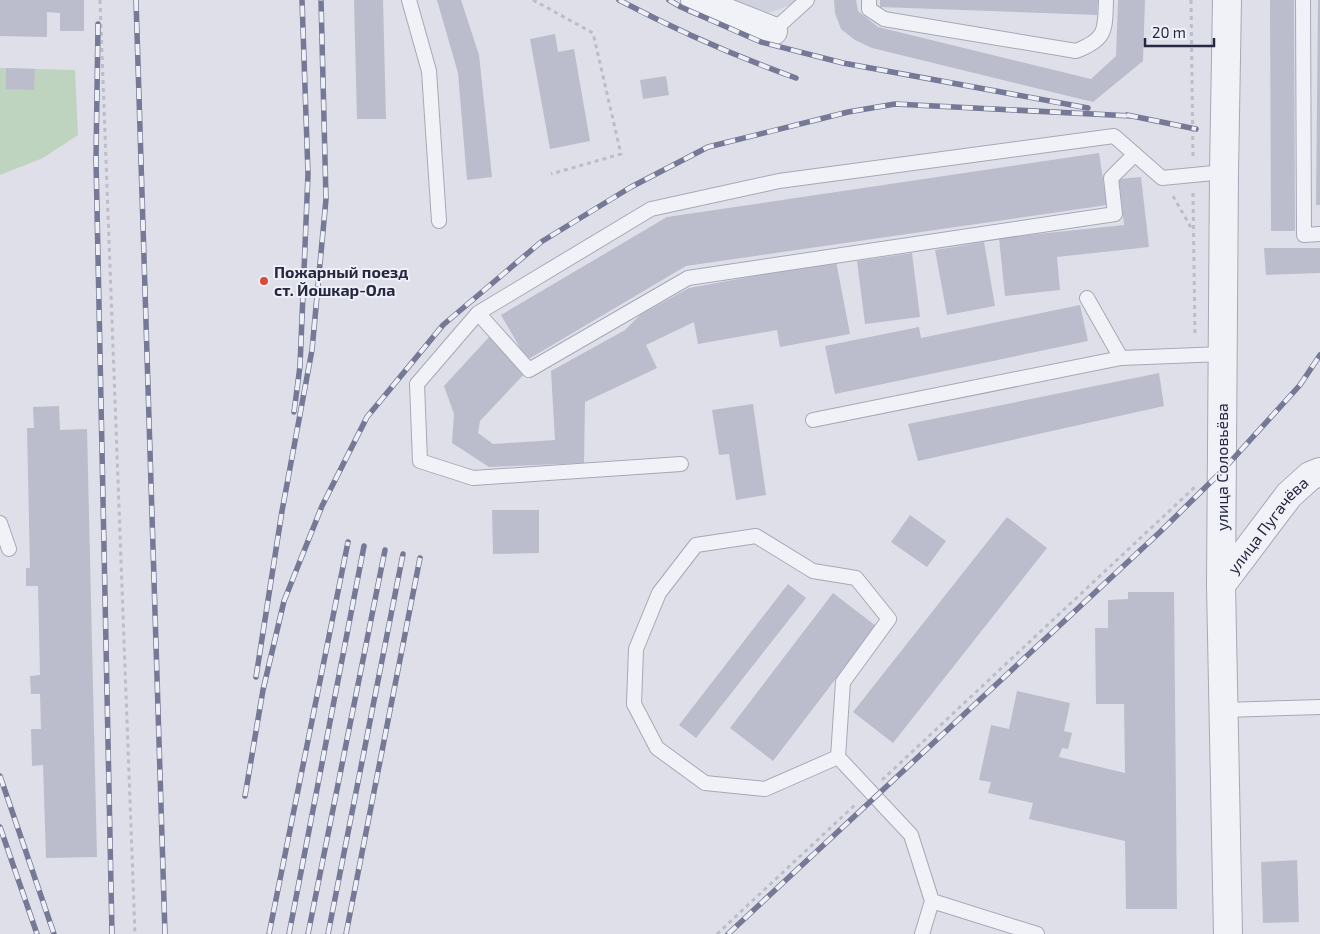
<svg xmlns="http://www.w3.org/2000/svg" width="1320" height="934" font-family="'Exo 2',sans-serif">
<rect width="100%" height="100%" fill="#dedfe9"/>
<path fill="#d0d1df" d="M722,0H796L792,4L777,10L763,14Z"/>
<path fill="#bed4bf" d="M0,68L75,70L78,135L43,158L0,175Z"/>
<path fill="#bbbdcd" d="M0,0H84V31H60V13L47,12V37L0,36Z
M354,0H383L386,119H357Z
M437,0H461L479,55L492,177L467,180L458,73Z
M834,0H856L858,11L878,27L1091,79L1116,56L1118,0H1145L1143,61L1093,102L872,48L855,40L841,29L835,13Z
M880,0H1098L1097,15L880,7Z
M1270,0H1294L1295,231H1271Z
M1318,0H1320V205H1316Z
M555,34L558,52L574,49L590,141L550,149L530,39Z
M6,68L35,69L34,90L6,89Z
M666,76L669,95L643,99L640,80Z
M1099,153L1107,205L686,266L527,360L501,315L667,217Z
M1141,177L1149,247L1057,257L1060,290L1005,296L999,238L1124,225L1119,179Z
M984,242L995,306L947,315L935,250Z
M1264,248H1320V273L1266,275Z
M912,253L920,317L865,324L857,261Z
M836,261L850,334L780,347L777,330L698,344L694,322L646,345L657,368L585,402L584,463L489,467L452,443L454,414L444,386L490,336L527,371L480,421L478,433L493,444L555,440L551,371L625,330L640,315L689,288Z
M1080,305L1088,341L835,394L825,346L919,327L921,338Z
M1159,373L1164,406L918,461L908,424Z
M753,404L766,495L736,500L729,454L719,455L712,410Z
M59,406L60,430L87,429L97,857L46,858L43,765L32,766L31,729H41L40,694H31L30,676L40,675L38,586H26V568H30L27,428H34L33,407Z
M492,510H539V553L493,554Z
M910,515L946,541L927,567L891,542Z
M1007,517L1047,548L893,743L853,712Z
M788,584L806,598L696,738L679,725Z
M1128,592H1174L1177,909H1126L1125,841L1029,819L1033,803L988,793L991,782L979,780L991,725L1009,729L1017,691L1070,703L1064,731L1072,733L1068,749L1062,748L1059,757L1125,773L1124,704H1096L1095,628H1108V600L1128,599Z
M833,593L876,626L773,761L730,728Z
M1297,860L1299,922L1263,923L1261,862Z"/>
<g fill="none" stroke-linecap="round" stroke-linejoin="round">
<defs>
<path id="service" d="M409,0L429,71L439,221
M869,0V9L884,19L1076,51C1107,39 1105,30 1106,0
M1303,0L1304,235L1320,234
M773,31L807,0
M1087,298L1121,358
M478,313L529,370L688,278L1115,214L1111,178L1135,154
M813,420L1121,358L1223,354
M681,464L473,478L420,461L417,384L478,313L651,209L779,181L1114,136L1162,178L1224,172
M0,523L9,549
M1224,710L1320,707
M838,757L765,789L705,783L657,748L634,704L636,649L659,593L696,545L756,536L813,571L856,578L889,619L843,682L838,757L911,835L932,901L922,934
M932,901L1037,934"/>
<g id="minor">
<path d="M695,0L773,31"/>
<path id="s1" d="M1221,585L1289,495L1310,476L1320,472"/>
</g>
<path id="tertiary" d="M1227,0L1224,172L1221,585L1228,934"/>
</defs>
<use href="#service" stroke="#a7a8b7" stroke-width="16"/>
<use href="#minor" stroke="#a7a8b7" stroke-width="30"/>
<use href="#tertiary" stroke="#a7a8b7" stroke-width="30"/>
<path stroke="#bcbdc8" stroke-width="3" stroke-dasharray="4 4" stroke-linecap="butt" d="M100,0L135,934
M533,0L593,33L621,154L551,174
M1191,0L1193,157
M1193,193L1195,337
M1173,196L1193,231
M882,780L1197,485
M717,934L857,803"/>
<use href="#service" stroke="#f1f2f7" stroke-width="14"/>
<use href="#minor" stroke="#f1f2f7" stroke-width="28"/>
<use href="#tertiary" stroke="#f1f2f7" stroke-width="28"/>
<defs>
<path id="rail" d="M136,0L165,934
M619,0C676,30 735,56 796,78
M669,0L681,7L761,42L843,63L1088,108
M98,24L96,160L112,934
M1127,115L1196,129
M294,412L300,366L308,174L302,0
M256,677L282,511L312,350L326,199L321,0
M0,776L54,934
M245,796L263,690L284,601L322,506L367,417L443,325L541,242L631,187L708,147L848,112L895,104L1132,116
M0,827L37,934
M269,934L348,542
M289,934L364,546
M308,934L385,550
M328,934L403,554
M346,934L420,558
M728,934L1160,532L1222,471L1300,385L1320,355"/>
</defs>
<use href="#rail" stroke="#767995" stroke-width="5.5"/>
<use href="#rail" stroke="#eeeff7" stroke-width="4" stroke-dasharray="11" stroke-linecap="butt"/>
</g>
<circle fill="#dc4b35" stroke="#eeeff7" stroke-width="2" cx="264" cy="281" r="5"/>
<g text-anchor="middle" stroke-width="4" stroke-linejoin="round" paint-order="stroke">
<g font-size="16" font-weight="bold" fill="#262842" stroke="#eeeff7" text-anchor="start">
<text x="274" y="278">Пожарный поезд<tspan x="274" dy="18">ст. Йошкар-Ола</tspan></text>
</g>
<g font-size="16" fill="#262842" stroke="#eeeff7">
<text transform="translate(1222 467) rotate(-90)" y="6">улица Соловьёва</text>
<text dy="6" stroke="none"><textPath href="#s1" startOffset="76">улица Пугачёва</textPath></text>
</g>
</g>
<path d="M1145 38v8h69v-8" fill="none" stroke="#262842" stroke-width="2.5"/>
<text x="1152" y="38" font-size="15" fill="#262842" stroke="#eeeff7" stroke-width="4" paint-order="stroke">20 m</text>
</svg>
